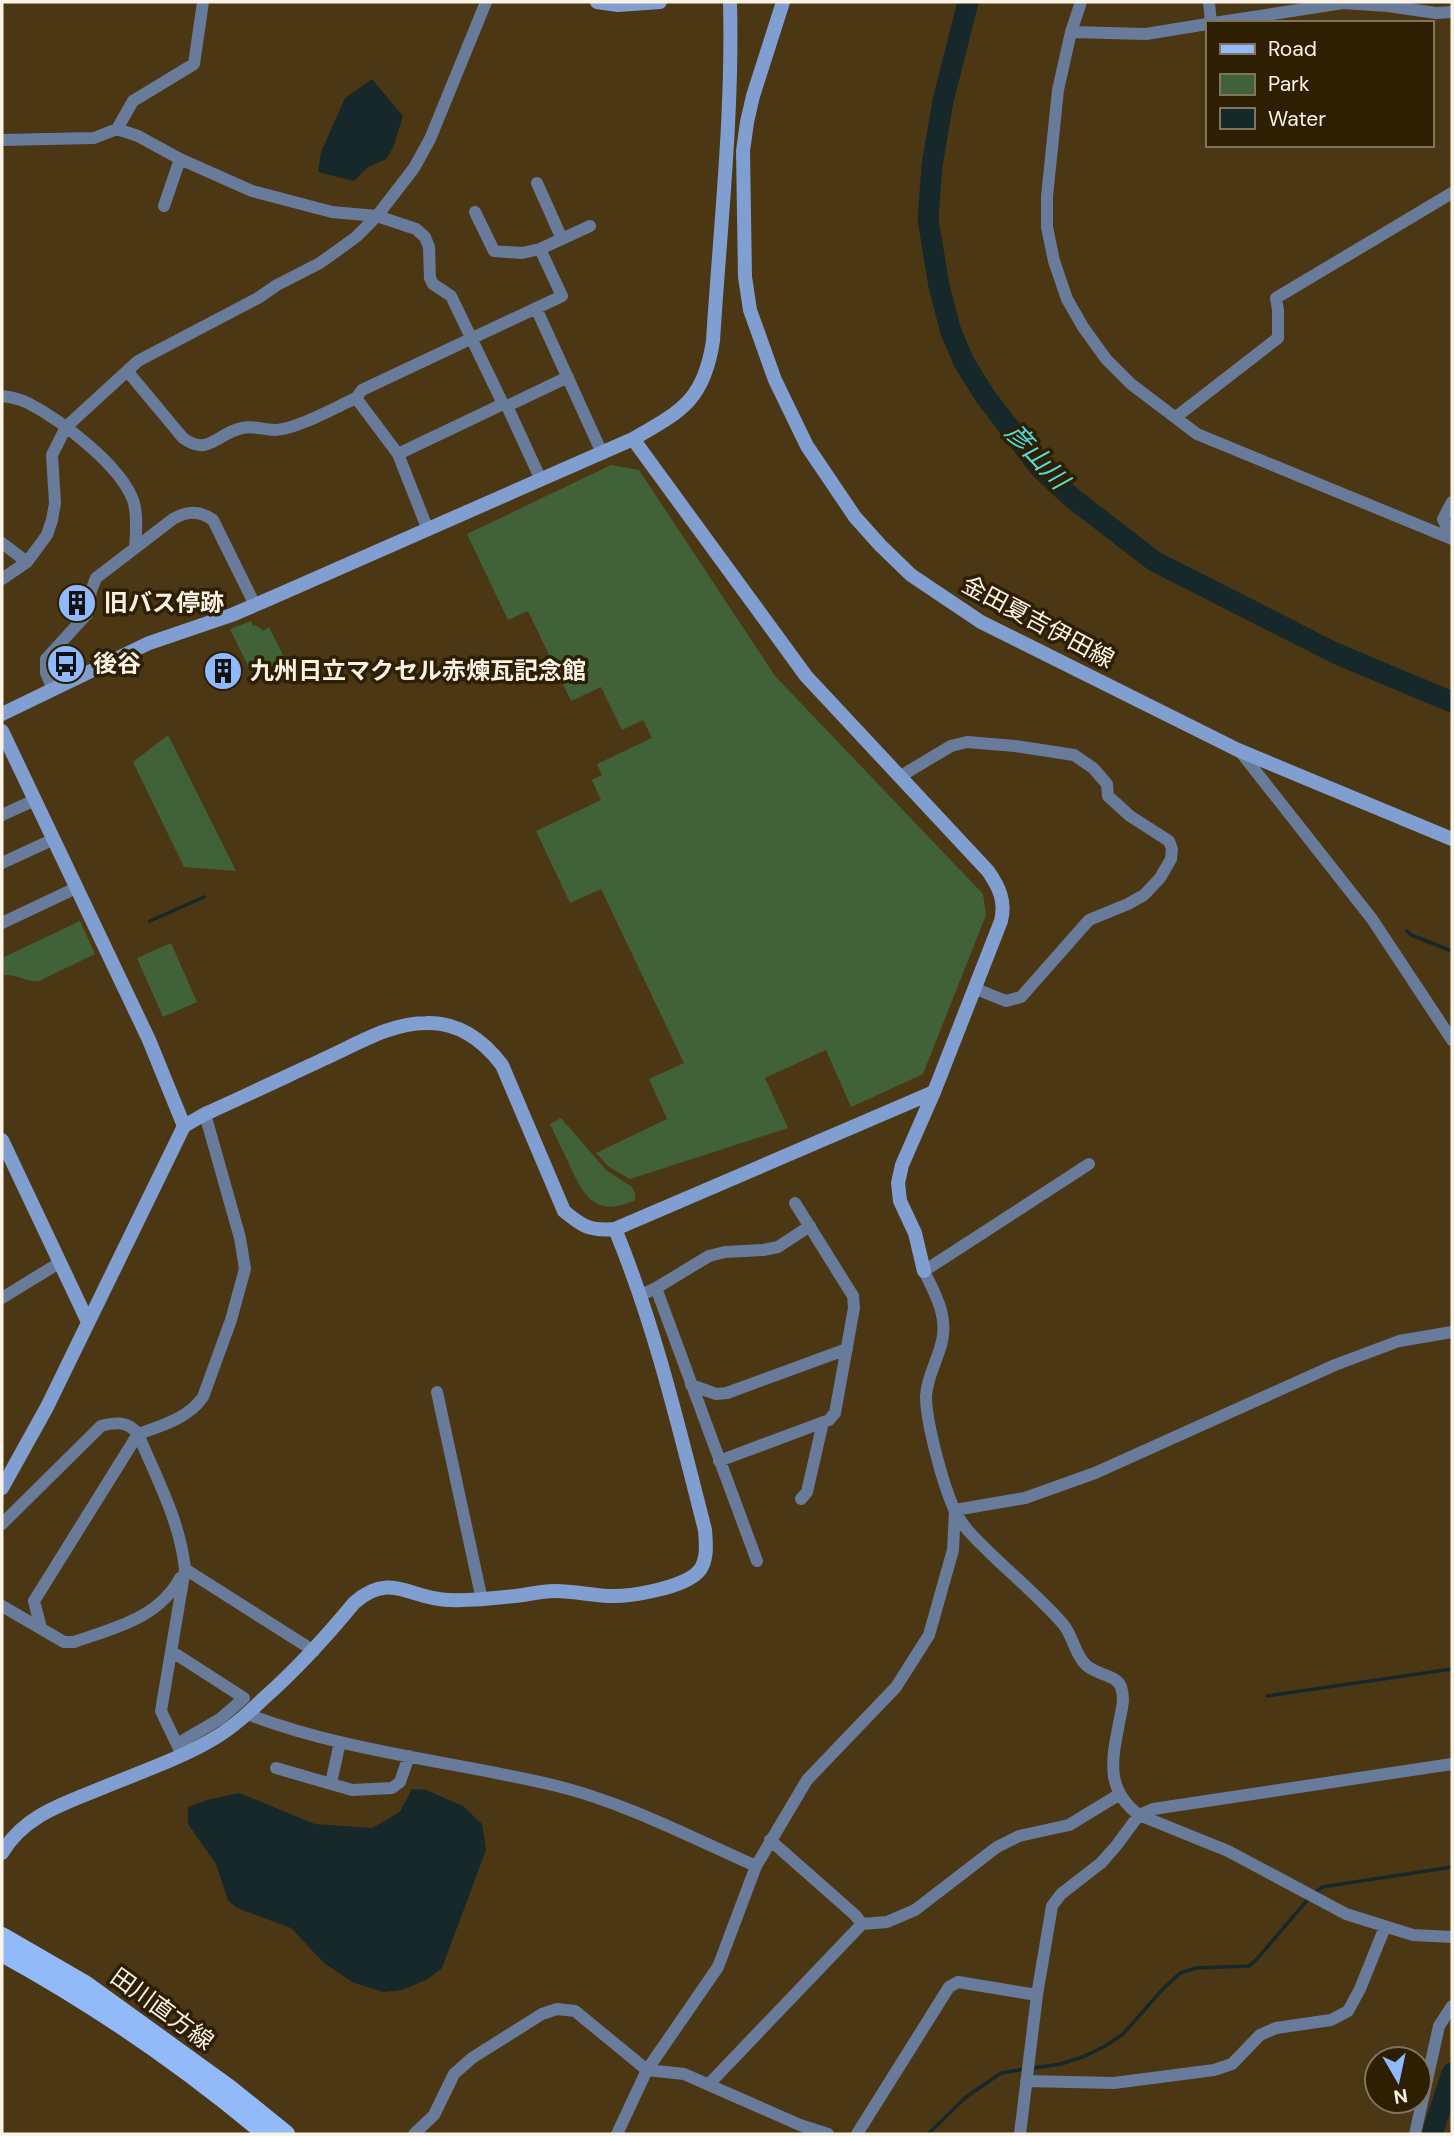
<svg xmlns="http://www.w3.org/2000/svg" width="1454" height="2136" font-family="'DM Sans','Noto Sans JP',sans-serif">
<rect width="100%" height="100%" fill="#4b3714"/>
<path fill="#416238" d="M611,465L639,470L775,676L983,894L986,915L923,1074L851,1107L826,1050L765,1078L788,1128L630,1179L609,1167L596,1153L667,1119L649,1079L684,1063L601,889L570,903L536,831L601,800L592,780L602,775L597,764L652,738L643,720L622,730L601,687L571,701L528,611L508,620L467,534Z
M251,621L253,626L256,625L263,631L269,627L284,657L283,661L259,673L256,667L250,670L230,629Z
M168,735L236,871L184,867L133,762Z
M80,921L95,954L39,981C27,982 16,974 4,975L2,958Z
M171,943L197,1002L163,1017L137,958Z
M561,1118L606,1170L632,1187L635,1193V1200C596,1218 584,1197 569,1164C563,1151 556,1137 550,1124Z"/>
<path fill="#162829" d="M372,79L403,116L393,148L386,159L368,167L354,181L318,172L321,152L345,98Z
M412,1789L426,1790L463,1806L482,1824L486,1850L442,1968L428,1979L402,1990L383,1992L352,1982L324,1963L291,1928L237,1908L228,1900L216,1864L188,1824V1807L207,1800L239,1793L315,1824L372,1828L400,1812Z"/>
<g fill="none" stroke-linecap="round" stroke-linejoin="round">
<path stroke="#162829" stroke-width="3.5" d="M150,921L204,897
M1407,931L1411,935L1452,951
M1267,1696L1452,1669
M1315,1893L1322,1887L1452,1867
M1033,2068L1061,2064L1085,2056L1107,2045L1123,2034L1162,1990L1180,1973L1196,1968L1249,1966L1257,1959L1309,1898
M928,2134L966,2097L1001,2073L1025,2069"/>
<path stroke="#162829" stroke-width="21" d="M968,2L943,101L932,165L928,219L939,286L951,332L964,362L985,396L1040,468L1071,497L1154,561L1335,653L1452,702
M1432,2134L1452,2073"/>
<path stroke="#687b9a" stroke-width="12" d="M1081,2L1071,32L1058,90L1047,196V227L1054,261L1067,299L1083,327L1106,359L1131,384L1197,434L1452,539
M1209,2L1211,23
M1214,23L1343,3L1388,6L1436,13L1452,12
M1071,32L1146,34L1207,24
M117,129L133,101L194,64L203,2
M2,140L94,138L117,129L138,136L180,159L252,191L332,212L377,216L416,229L425,237L429,247L430,278L433,284L451,296L503,404L398,454
M537,183L562,239
M164,206L180,159
M475,212L494,251L522,253L540,249L590,226
M536,308L602,453
M128,372L183,438C209,457 217,433 242,428C254,425 263,430 275,430C295,430 336,407 356,398L362,390L562,296L540,249
M2,396C10,397 20,399 28,403C61,420 120,465 133,500C138,514 136,534 135,548
M356,398L398,454L428,530
M503,404L507,406L568,377
M507,406L541,480
M1176,417L1278,338V310L1276,298L1452,193
M1452,502L1443,519L1446,525L1452,528
M2,543L27,562
M2,579L27,562L47,535L52,520L55,503L52,455L66,427L138,361L258,298L277,285L320,263L356,237L377,216L414,168L430,139L486,2
M53,689L46,673V659L87,614L91,591L96,578L173,519C187,511 199,510 213,520L255,605
M1239,750L1372,919L1452,1040
M899,777L951,746L967,742L1015,746L1074,755L1093,768L1107,784L1108,796L1130,816L1169,841L1172,849L1171,859L1160,878L1144,895L1128,904L1089,920L1021,997L1006,1001L976,989
M2,815L35,800
M2,863L54,839
M2,923L76,888
M1089,1164L924,1271C935,1294 948,1315 942,1341C938,1360 927,1376 926,1396C926,1423 943,1484 954,1509C962,1527 977,1540 991,1554C1015,1577 1041,1599 1063,1624C1073,1636 1075,1655 1086,1665C1096,1675 1116,1674 1121,1687C1125,1698 1122,1708 1120,1718C1113,1756 1103,1788 1139,1815L1228,1851L1346,1914L1413,1935L1452,1937
M656,1288L709,1256L725,1252L763,1250L778,1247L810,1226
M641,1295L656,1288L757,1561
M2,1298L59,1263
M691,1385L716,1394L727,1393L847,1349
M437,1392L482,1600
M719,1461L829,1420L835,1413L854,1308L853,1296L795,1203
M801,1499L807,1492L823,1422
M955,1510L1025,1498L1095,1473L1335,1365L1399,1341L1452,1332
M2,1524L101,1426C116,1422 128,1421 138,1434C156,1477 180,1521 185,1569L161,1711L182,1755
M185,1569L314,1651
M2,1606L64,1642H74C114,1628 159,1618 180,1578
M41,1628L34,1601L138,1434C161,1426 189,1418 203,1397L231,1320L245,1269L240,1238L205,1114
M171,1651L244,1698L220,1719L177,1744
M247,1714C346,1752 451,1761 553,1785C624,1802 690,1837 756,1866
M276,1768L352,1790L392,1788L400,1782L409,1756
M331,1783L340,1742
M770,1840L855,1915L862,1924
M1026,2081L1114,2083L1214,2070L1232,2064L1260,2035L1276,2028L1331,2020L1348,2011L1360,1989L1385,1927
M709,2084L862,1924L887,1922L915,1910L997,1847L1019,1836L1069,1825L1120,1794
M414,2134L434,2115L454,2074L472,2058L542,2014L557,2009L575,2011L647,2070L684,2074L800,2125L828,2134
M617,2134L647,2070L718,1967L756,1866L807,1780L896,1687L929,1635L953,1550L955,1511
M857,2134L949,1987L958,1982L1037,1995
M1020,2134L1037,1995L1052,1906L1061,1894L1101,1863L1116,1846L1139,1815L1153,1809L1452,1764
M1415,2134L1439,2026L1452,2006"/>
<path stroke="#809fd0" stroke-width="14" d="M597,2L618,5L660,2
M783,2L753,96L747,122L743,151L745,277L750,310L775,380L807,446L855,517L880,545L911,575L981,622L1238,750L1452,839
M633,439L806,676L988,871C999,887 1006,901 1001,921L934,1092L902,1165L898,1183L900,1201L915,1233L924,1271
M2,714L149,643L234,614L269,599L633,439C682,411 704,400 713,341C720,229 733,115 730,2
M2,731L149,1040L184,1126
M2,1140L88,1322
M2,1488L47,1407L184,1126L205,1114C245,1096 285,1077 326,1058C357,1044 391,1023 426,1023C458,1022 483,1040 502,1065L564,1211C583,1227 590,1231 615,1229L934,1092
M2,1853C23,1817 60,1805 97,1790C137,1773 181,1759 218,1736C235,1726 249,1712 263,1699C297,1669 326,1637 354,1603C391,1570 411,1600 449,1600C474,1601 499,1598 523,1595C534,1593 545,1591 555,1591C573,1591 591,1595 608,1596C630,1597 684,1588 699,1571C708,1560 706,1543 705,1530C679,1428 655,1326 615,1229"/>
<path stroke="#92baf9" stroke-width="18" d="M2,1936L85,1984L229,2088L286,2134
M2,1953C95,2004 185,2066 266,2134"/>
</g>
<defs>
<symbol id="building-disc" viewBox="-11 -11 22 22"><circle r="9.5" fill="#8eb9fc" stroke="#2e1f03"/><path d="M-4-6H4V6H1V3H-1V6H-4ZM-2.5-4.3h1.7v1.8h-1.7ZM.8-4.3h1.7v1.8H.8ZM-2.5-1h1.7V.8h-1.7ZM.8-1h1.7V.8H.8Z" fill="#111"/></symbol>
<symbol id="bus-disc" viewBox="-11 -11 22 22"><circle r="9.5" fill="#8eb9fc" stroke="#2e1f03"/><path d="M-5-6H5V4H4V6H2V4H-2V6H-4V4H-5ZM-3.5-4V0h7V-4ZM-3.5 1.2v1.5H-2V1.2ZM2 1.2v1.5H3.5V1.2Z" fill="#111"/></symbol>
</defs>
<g fill-rule="evenodd">
<use href="#building-disc" x="55" y="581" width="44" height="44"/>
<use href="#bus-disc" x="44" y="642" width="44" height="44"/>
<use href="#building-disc" x="201" y="649" width="44" height="44"/>
</g>
<g text-anchor="middle" stroke-width="7" stroke-linejoin="round" paint-order="stroke">
<g font-size="24" font-weight="bold" fill="#fcf3e7" stroke="#2e1f03" text-anchor="start">
<text x="104" y="611">旧バス停跡</text>
<text x="93" y="672">後谷</text>
<text x="250" y="679">九州日立マクセル赤煉瓦記念館</text>
</g>
<g font-size="24" fill="#fcf3e7" stroke="#2e1f03">
<text transform="translate(1038 622) rotate(28)" y="8">金田夏吉伊田線</text>
<text transform="translate(162 2009) rotate(36)" y="8">田川直方線</text>
</g>
<g font-size="26" font-style="italic" fill="#4fdce2" stroke="#2e1f03">
<text transform="translate(1037 456) rotate(47)" y="9">彦山川</text>
</g>
</g>
<rect width="1454" height="2136" fill="none" stroke="#fcf3e7" stroke-width="7"/>
<rect x="1206" y="21" width="228" height="126" fill="#2e1f03" stroke="#80745e" stroke-width="2"/>
<rect x="1220" y="44" width="35" height="10" fill="#92baf9" stroke="#80745e" stroke-width="2"/>
<text x="1268" y="56" font-size="21" fill="#fcf3e7">Road</text>
<rect x="1220" y="74" width="35" height="21" fill="#416238" stroke="#80745e" stroke-width="2"/>
<text x="1268" y="91" font-size="21" fill="#fcf3e7">Park</text>
<rect x="1220" y="108" width="35" height="21" fill="#162829" stroke="#80745e" stroke-width="2"/>
<text x="1268" y="126" font-size="21" fill="#fcf3e7">Water</text>
<g transform="translate(1398 2080) rotate(171)"><circle r="33" fill="#2e1f03" stroke="#80745e" stroke-width="2"/>
<path d="M0-5L12 26L0 18L-12 26Z" fill="#8eb9fc"/>
<text y="-10" font-size="19" font-weight="bold" text-anchor="middle" fill="#fcf3e7">N</text>
</g>
</svg>
